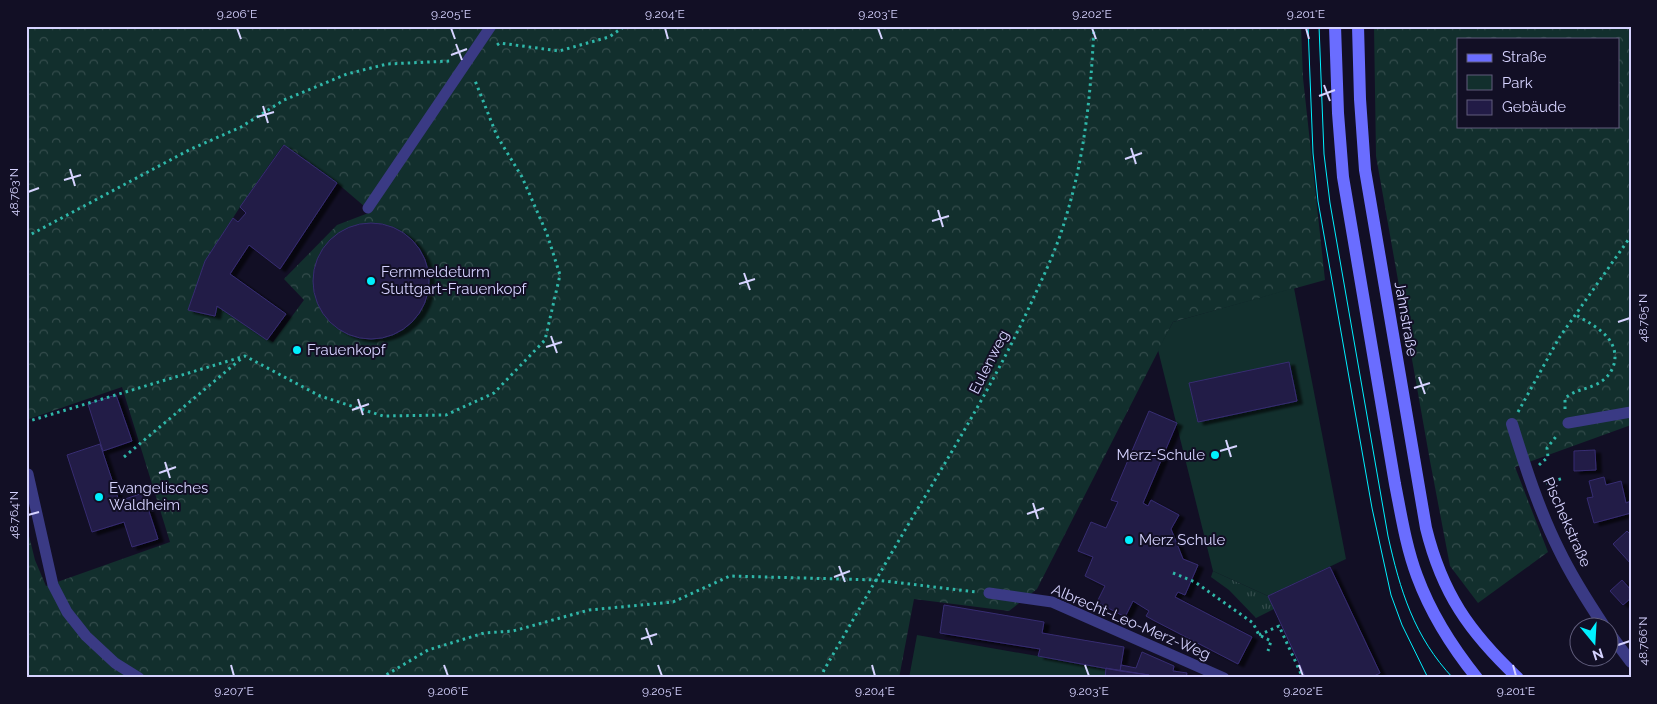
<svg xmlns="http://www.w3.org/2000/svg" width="1657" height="704" font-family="Raleway,sans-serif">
<defs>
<pattern id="grass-tufts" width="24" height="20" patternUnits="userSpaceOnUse" patternTransform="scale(1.25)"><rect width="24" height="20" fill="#122f2d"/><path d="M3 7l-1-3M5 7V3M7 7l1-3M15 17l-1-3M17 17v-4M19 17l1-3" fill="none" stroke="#344c4c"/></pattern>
<pattern id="forest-crowns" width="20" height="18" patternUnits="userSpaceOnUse" patternTransform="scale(1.25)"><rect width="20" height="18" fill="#122f2d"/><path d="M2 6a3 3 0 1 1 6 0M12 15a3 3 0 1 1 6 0" fill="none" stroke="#344c4c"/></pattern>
<filter id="shadow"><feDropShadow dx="5.5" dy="3" stdDeviation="1" flood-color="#0009"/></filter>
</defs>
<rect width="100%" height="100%" fill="#120f25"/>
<path fill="url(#grass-tufts)" d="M1213,571L1268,596L1274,609L1256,618L1229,590L1211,577Z"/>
<path fill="url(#forest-crowns)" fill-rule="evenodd" d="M26,26H1301L1303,78L1325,280L1173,322L1037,589L1009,611L914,599L899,678H26V532H28L35,560L46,586L170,542L122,387L26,420ZM283,145L337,183L371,212L337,225L284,279L304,300L273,342L217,306L215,316L188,310L205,261L240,207Z
M1374,26H1631V425L1515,467L1548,552L1478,603L1450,566L1430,461L1376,156ZM1458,39H1618V126H1458Z"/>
<path fill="#122f2d" d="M1294,288L1346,559L1268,596L1213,571L1158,350L1173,322Z
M917,635L1106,668L1105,678H909Z"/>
<path fill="#221b46" stroke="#372d72" filter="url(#shadow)" d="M284,145L337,183L280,269L249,245L230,274L286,314L267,340L217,306L215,316L188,310L205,261L233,218L238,222L246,213L240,207Z
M313 281a58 58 0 1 1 116 0a58 58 0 1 1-116 0Z
M1289,362L1297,401L1198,422L1189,383Z
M116,395L132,441L103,451L88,404Z
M1149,411L1177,423L1143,503L1148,506L1151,500L1179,515L1171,529L1183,559L1198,565L1185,595L1178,592L1175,597L1252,637L1238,664L1153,620L1146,616L1149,611L1133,601L1125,617L1097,602L1105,586L1085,576L1093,557L1078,551L1091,522L1106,528L1118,502L1111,500Z
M100,444L119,501L143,493L158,539L132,547L124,522L92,532L67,455Z
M1595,450L1596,470L1574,471V451Z
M1604,477L1606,485L1621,481L1626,503L1631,501V513L1594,523L1587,498L1593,497L1589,481Z
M1627,531L1631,535V564L1613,544Z
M1330,567L1380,673L1370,678H1306L1268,596Z
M1622,580L1631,590V598L1623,605L1610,591Z
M944,605L1044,622L1042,633L1124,647L1120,671L1038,656L1040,649L940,633Z
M1142,652L1174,666L1173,671L1187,673L1186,678H1149V675L1120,671L1121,665L1136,668Z
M1106,668L1149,675V678H1105Z"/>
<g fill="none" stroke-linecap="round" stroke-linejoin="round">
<path stroke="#2fb7a9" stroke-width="3" stroke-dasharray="2.5 4" stroke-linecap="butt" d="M497,45L500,43L559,51L609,37L625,26
M26,237L189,150L241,127L284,100L347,74L387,64L450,61
M1565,409V398C1577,389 1585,390 1597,384C1615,375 1621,354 1608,338C1600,328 1586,321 1576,315
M1518,412L1559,338L1631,236
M26,422L245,356L320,396L383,416L446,415L494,393L545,340L560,275L547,234L522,177L497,136L474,78
M124,457L242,358
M1539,465L1548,457L1547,448L1558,434
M1546,483L1564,478
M1173,573L1195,582L1253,623L1259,635L1271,641L1268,651
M1259,635L1279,626L1303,678
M381,678L428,650L484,633L513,631L589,610L673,602L730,576L876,580L976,592
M821,678L824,670C859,610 893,549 929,490C966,428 1002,367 1032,301C1044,275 1057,248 1065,220C1085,156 1091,93 1094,26"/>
<path stroke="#3a3a84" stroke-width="11" d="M368,208L491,26
M1568,423L1631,412
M28,474L53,585L67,612L86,636L115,663L139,678
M989,593L1052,602L1224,678"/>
<path stroke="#3a3a84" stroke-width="12" d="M1512,424C1525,466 1539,510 1559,550C1572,577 1588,602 1604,626
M1610,634L1631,662"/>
<path stroke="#6a6dff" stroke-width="12" d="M1335,26L1338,113L1343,177L1395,484C1401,514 1406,547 1417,576C1431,614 1452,647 1477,678
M1358,26L1360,99L1365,170L1426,528C1442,593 1469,632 1518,678"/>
<path stroke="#00f0fe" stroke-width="1" d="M1308,26L1313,153L1318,201L1372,508L1391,595L1402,625L1428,678
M1319,26L1324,154L1330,203L1388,536C1400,590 1414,637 1453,678"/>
</g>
<path fill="none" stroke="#d6d3ff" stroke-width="2" d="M237,28L241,39M451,28L455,39M665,28L668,39M878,28L882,39M1092,28L1096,39M1306,28L1309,39M456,44L462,60M451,55L467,49M1324,85L1330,101M1319,96L1335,90M263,106L268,123M257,117L274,112M1131,148L1136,164M1125,159L1142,153M70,169L75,186M64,180L81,175M28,192L39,188M938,210L943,227M932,221L949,216M744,273L750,290M739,284L755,279M1618,322L1630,318M551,336L557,353M546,347L562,342M1419,377L1425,394M1414,388L1430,383M358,399L363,415M352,410L369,404M1226,440L1231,457M1220,451L1237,446M165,462L170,478M159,473L176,467M1033,503L1038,519M1027,514L1044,508M28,515L39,512M839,566L845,582M834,577L850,571M646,628L652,645M641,639L657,634M1618,645L1630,641M231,665L234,676M444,665L448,676M658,665L662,676M872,665L875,676M1085,665L1089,676M1299,665L1303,676M1513,665L1516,676"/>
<g fill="#00f0fe" stroke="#120f25" stroke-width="2">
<circle cx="371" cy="281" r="5"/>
<circle cx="297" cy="350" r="5"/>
<circle cx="1215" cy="455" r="5"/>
<circle cx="99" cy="497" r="5"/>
<circle cx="1129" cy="540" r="5"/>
</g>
<g text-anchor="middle" stroke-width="4" stroke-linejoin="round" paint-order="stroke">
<g font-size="15" fill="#d6d3ff" stroke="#120f25" text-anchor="start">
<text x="381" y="277">Fernmeldeturm<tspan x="381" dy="17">Stuttgart-Frauenkopf</tspan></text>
<text x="307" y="355">Frauenkopf</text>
<text x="1205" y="460" text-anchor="end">Merz-Schule</text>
<text x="109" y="493">Evangelisches<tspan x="109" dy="17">Waldheim</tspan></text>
<text x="1139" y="545">Merz Schule</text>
</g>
<g font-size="15" fill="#d6d3ff" stroke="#120f25">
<text transform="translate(1406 319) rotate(80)" y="5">Jahnstraße</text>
<text transform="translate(989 362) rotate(-63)" y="5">Eulenweg</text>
<text transform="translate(1567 522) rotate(66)" y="5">Pischekstraße</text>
<text transform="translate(1131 622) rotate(23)" y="5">Albrecht-Leo-Merz-Weg</text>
</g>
</g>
<rect width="1657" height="704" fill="none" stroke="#120f25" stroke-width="55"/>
<rect x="1457" y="38" width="162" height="90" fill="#120f25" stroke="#605d7c"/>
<rect x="1467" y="54" width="25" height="8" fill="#6a6dff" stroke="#605d7c"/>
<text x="1502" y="62" font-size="15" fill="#d6d3ff">Straße</text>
<rect x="1467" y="75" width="25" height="15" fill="#122f2d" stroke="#605d7c"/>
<text x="1502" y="88" font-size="15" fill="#d6d3ff">Park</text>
<rect x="1467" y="100" width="25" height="15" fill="#221b46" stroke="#605d7c"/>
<text x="1502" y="112" font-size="15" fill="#d6d3ff">Gebäude</text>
<g transform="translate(1594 642) rotate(162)"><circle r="24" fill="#120f25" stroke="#605d7c"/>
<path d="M0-4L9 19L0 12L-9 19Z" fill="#00f0fe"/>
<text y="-8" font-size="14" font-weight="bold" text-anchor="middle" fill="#d6d3ff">N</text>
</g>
<rect x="28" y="28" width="1602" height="648" fill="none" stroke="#d6d3ff" stroke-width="2"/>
<g font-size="12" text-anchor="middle" fill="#d6d3ff">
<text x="237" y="18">9.206°E</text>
<text x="451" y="18">9.205°E</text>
<text x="665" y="18">9.204°E</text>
<text x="878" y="18">9.203°E</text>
<text x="1092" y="18">9.202°E</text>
<text x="1306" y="18">9.201°E</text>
<text transform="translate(14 192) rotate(-90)" y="4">48.763°N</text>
<text transform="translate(1643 318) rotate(-90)" y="4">48.765°N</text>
<text transform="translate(14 515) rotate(-90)" y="4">48.764°N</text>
<text transform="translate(1643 641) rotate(-90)" y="4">48.766°N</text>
<text x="234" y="695">9.207°E</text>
<text x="448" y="695">9.206°E</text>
<text x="662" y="695">9.205°E</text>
<text x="875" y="695">9.204°E</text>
<text x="1089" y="695">9.203°E</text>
<text x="1303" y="695">9.202°E</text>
<text x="1516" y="695">9.201°E</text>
</g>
</svg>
